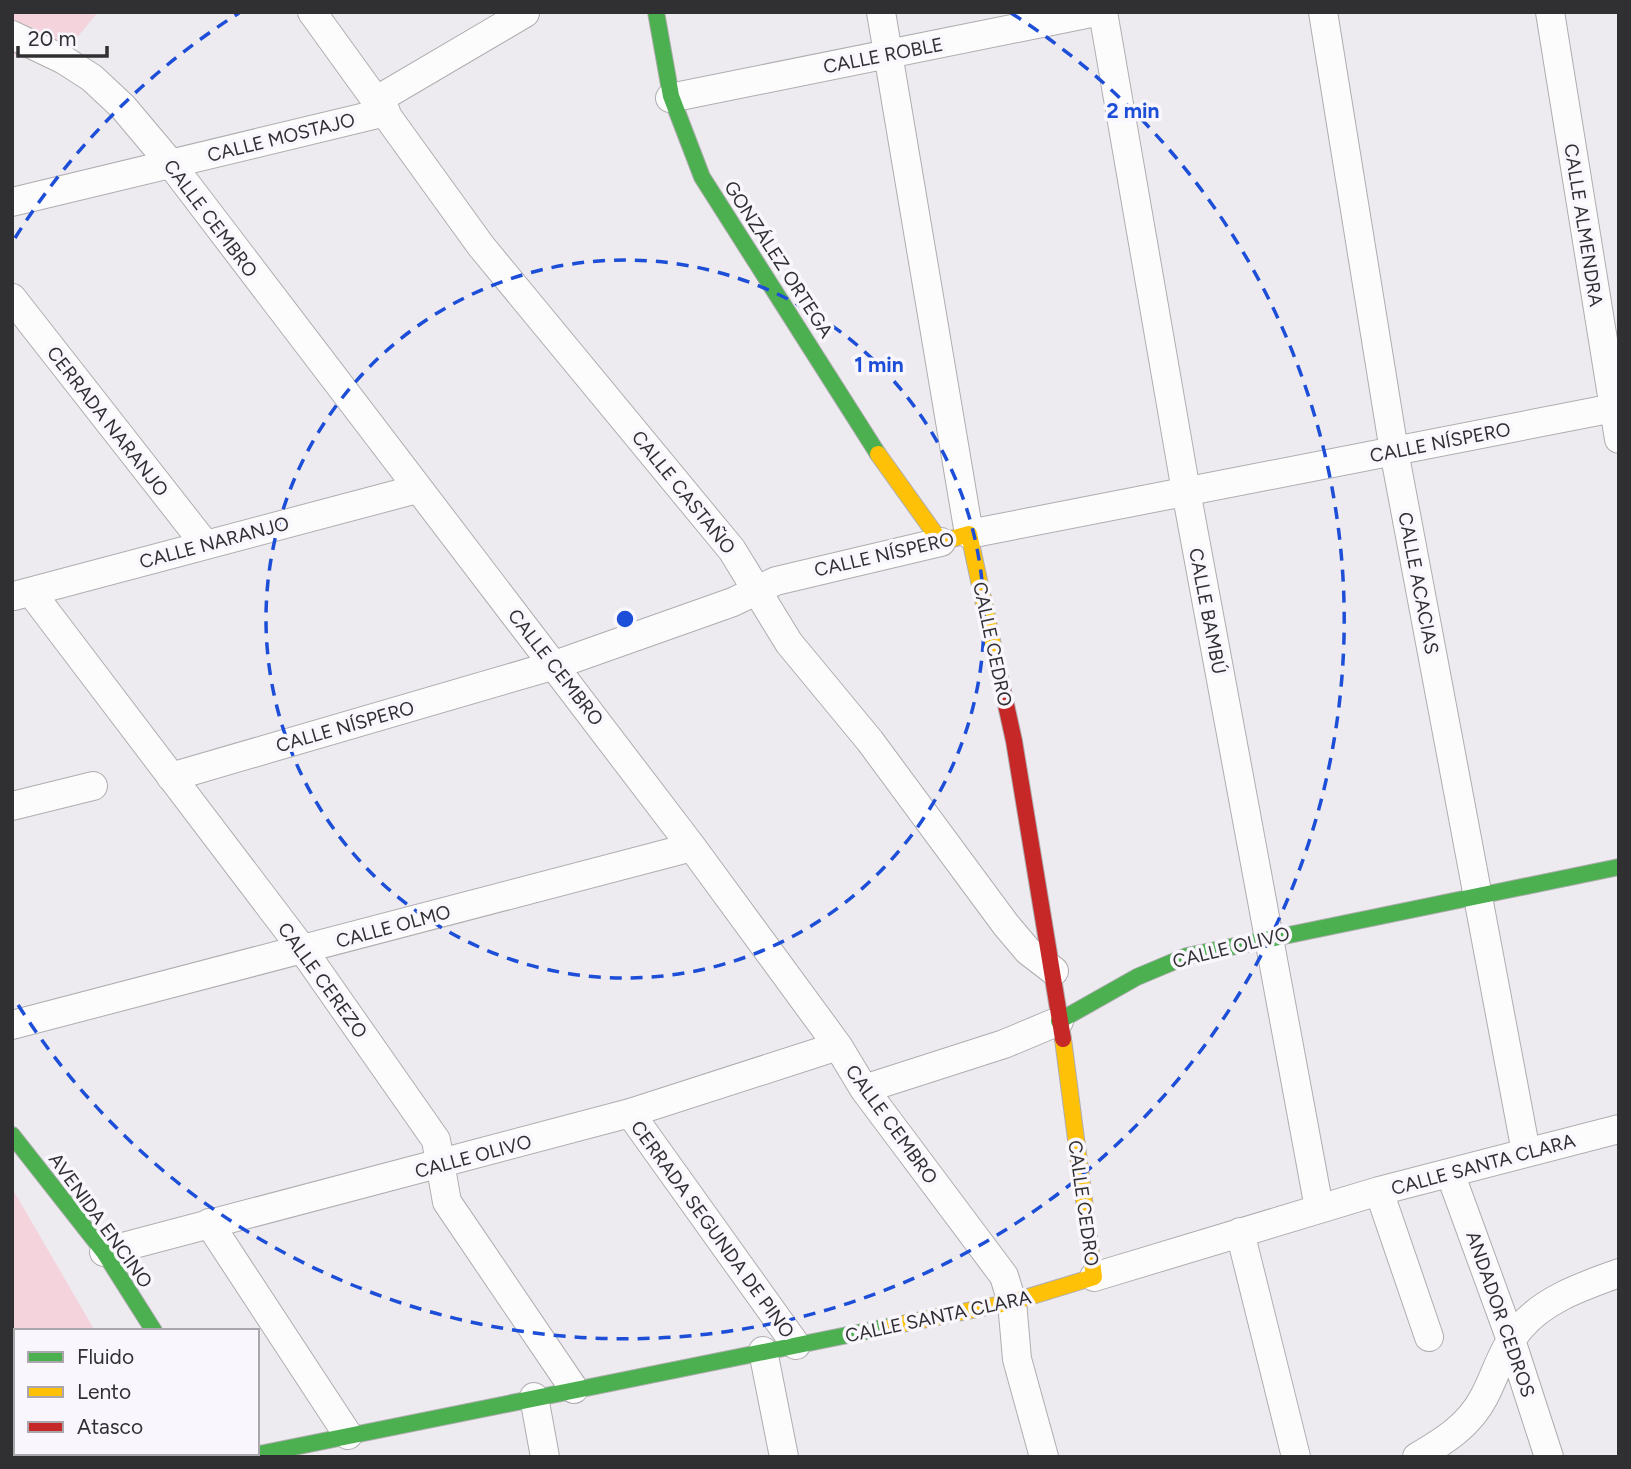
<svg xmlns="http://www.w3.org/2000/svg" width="1631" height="1469" font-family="Figtree,sans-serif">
<rect width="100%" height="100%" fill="#edebef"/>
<path fill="#f4d3dc" d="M12,12H98L52,68L12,54Z
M12,1188L95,1331H16V1453H165L167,1457H12Z"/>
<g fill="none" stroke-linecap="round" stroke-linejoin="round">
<defs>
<path id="street" d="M312,12L481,246L732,550L789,643L870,741L1006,925L1028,951L1054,971
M881,12L969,534L1619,407
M1103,12L1186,491L1319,1208
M1323,12L1394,451L1526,1152
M1550,12L1619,439
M12,35L64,60L92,78L123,107L171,164L692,847L838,1046L864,1089L1004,1276L1012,1302L1017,1359L1044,1457
M670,98L1096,12
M377,100L525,13
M12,202L386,112
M12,298L204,543
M31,592L303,950L436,1140L447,1202L574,1389
M14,596L417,489
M171,777L555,665L733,602L776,581L941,542
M12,806L93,786
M12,1025L692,847
M864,1089L1004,1044L1059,1021
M630,1113L796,1345
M1450,1173L1511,1340L1549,1457
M1379,1191L1429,1337
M209,1223L348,1435
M1240,1232L1296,1457
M104,1252L630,1113L838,1046
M1094,1277L1379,1191L1619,1129
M763,1351L784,1457
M534,1397L545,1457
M1417,1457C1444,1441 1469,1426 1484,1397C1497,1372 1502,1349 1521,1327C1546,1298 1584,1286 1619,1273"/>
<path id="fast" d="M656,12L671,96L702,177L878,454
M1059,1021L1137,977L1187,956L1619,867
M12,1135L104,1252L154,1331
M245,1457L892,1326"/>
<path id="slow" d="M878,454L941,542L969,534L997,664
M892,1326L1012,1302L1094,1277L1063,1039"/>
<path id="jam" d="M997,664L1014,741L1063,1039"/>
</defs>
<use href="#street" stroke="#afadb0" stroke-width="30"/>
<use href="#fast" stroke="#afadb0" stroke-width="18"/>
<use href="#slow" stroke="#afadb0" stroke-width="18"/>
<use href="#jam" stroke="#afadb0" stroke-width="18"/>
<use href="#street" stroke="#fcfcfd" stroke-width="28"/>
<use href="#fast" stroke="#4caf50" stroke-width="16"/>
<use href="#slow" stroke="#ffc107" stroke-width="16"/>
<use href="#jam" stroke="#c62828" stroke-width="16"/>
</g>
<g fill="none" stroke="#1d4ed8" stroke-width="3.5" stroke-dasharray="12 9">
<circle cx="625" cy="619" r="359"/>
<path d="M15 238A719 719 0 0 1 239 13M1011 13A719 719 0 1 1 15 1000"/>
</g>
<g text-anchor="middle" stroke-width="7" stroke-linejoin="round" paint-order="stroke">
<g font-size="19" fill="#302f32" stroke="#f9f7fd">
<text transform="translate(883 55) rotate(-11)" y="7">CALLE ROBLE</text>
<text transform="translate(281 137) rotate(-14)" y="7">CALLE MOSTAJO</text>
<text transform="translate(211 218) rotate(53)" y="7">CALLE CEMBRO</text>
<text transform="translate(1584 225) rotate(81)" y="7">CALLE ALMENDRA</text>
<text transform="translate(779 259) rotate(57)" y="7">GONZÁLEZ ORTEGA</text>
<text transform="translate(108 421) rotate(52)" y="7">CERRADA NARANJO</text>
<text transform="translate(1440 442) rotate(-11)" y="7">CALLE NÍSPERO</text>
<text transform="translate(684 492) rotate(51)" y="7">CALLE CASTAÑO</text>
<text transform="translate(214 542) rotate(-15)" y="7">CALLE NARANJO</text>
<text transform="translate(884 554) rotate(-13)" y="7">CALLE NÍSPERO</text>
<text transform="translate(1419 583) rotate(79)" y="7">CALLE ACACIAS</text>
<text transform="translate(1208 611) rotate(79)" y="7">CALLE BAMBÚ</text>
<text transform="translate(993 644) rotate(78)" y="7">CALLE CEDRO</text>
<text transform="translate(556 667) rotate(52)" y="7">CALLE CEMBRO</text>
<text transform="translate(345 726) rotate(-16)" y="7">CALLE NÍSPERO</text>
<text transform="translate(393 926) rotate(-15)" y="7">CALLE OLMO</text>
<text transform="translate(1231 947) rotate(-14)" y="7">CALLE OLIVO</text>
<text transform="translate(323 980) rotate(54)" y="7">CALLE CEREZO</text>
<text transform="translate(892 1124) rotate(54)" y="7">CALLE CEMBRO</text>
<text transform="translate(473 1156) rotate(-15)" y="7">CALLE OLIVO</text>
<text transform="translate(1483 1164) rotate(-15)" y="7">CALLE SANTA CLARA</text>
<text transform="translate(1084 1203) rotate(82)" y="7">CALLE CEDRO</text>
<text transform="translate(101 1220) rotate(54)" y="7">AVENIDA ENCINO</text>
<text transform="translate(713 1229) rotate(54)" y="7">CERRADA SEGUNDA DE PINO</text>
<text transform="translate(1501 1314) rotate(71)" y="7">ANDADOR CEDROS</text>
<text transform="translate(938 1316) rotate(-12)" y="7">CALLE SANTA CLARA</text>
</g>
</g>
<circle cx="625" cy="619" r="10" fill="#1d4ed8" stroke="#f9f7fd" stroke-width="3.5"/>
<g font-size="21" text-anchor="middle" font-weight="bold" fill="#1d4ed8" stroke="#f9f7fd" stroke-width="7" stroke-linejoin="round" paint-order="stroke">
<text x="1133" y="118">2 min</text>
<text x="879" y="372">1 min</text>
</g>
<rect width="1631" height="1469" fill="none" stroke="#302f32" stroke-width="28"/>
<rect x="14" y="1329" width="245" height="126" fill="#f9f7fd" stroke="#a9a7ac" stroke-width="2"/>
<rect x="28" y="1352" width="35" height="10" fill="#4caf50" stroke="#a9a7ac" stroke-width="2"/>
<text x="77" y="1364" font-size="21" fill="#302f32">Fluido</text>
<rect x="28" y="1387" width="35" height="10" fill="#ffc107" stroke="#a9a7ac" stroke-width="2"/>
<text x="77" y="1399" font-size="21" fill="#302f32">Lento</text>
<rect x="28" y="1422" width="35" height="10" fill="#c62828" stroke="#a9a7ac" stroke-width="2"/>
<text x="77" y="1434" font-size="21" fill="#302f32">Atasco</text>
<path d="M18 46v10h89v-10" fill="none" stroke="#302f32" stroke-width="3.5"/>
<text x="28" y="46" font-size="21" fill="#302f32" stroke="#f9f7fd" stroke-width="5" paint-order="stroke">20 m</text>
</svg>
